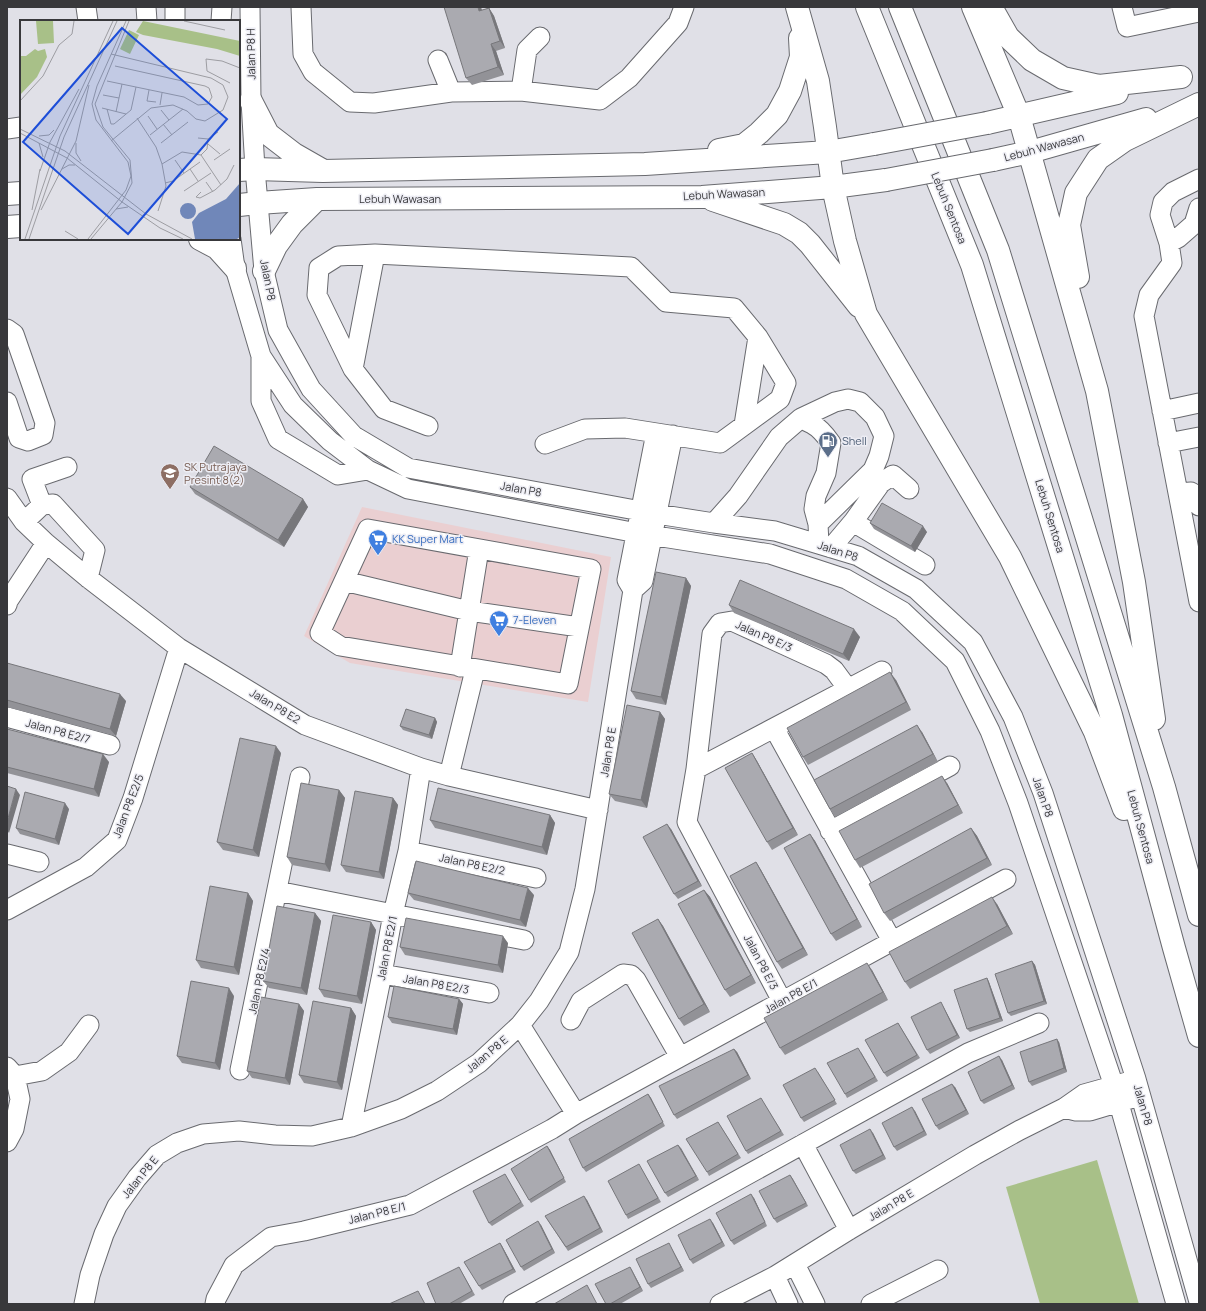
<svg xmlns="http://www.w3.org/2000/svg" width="1206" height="1311" font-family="Manrope,sans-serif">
<rect width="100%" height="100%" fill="#e0e0e7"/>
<path fill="#eacfd1" d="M362,507L611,557L588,702L350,663L304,636Z"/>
<path fill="#a8c088" d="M1097,1160L1139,1304H1040L1006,1187Z"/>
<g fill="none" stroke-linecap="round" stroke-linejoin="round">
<defs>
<path id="minor" d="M86,7L88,21
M146,7L147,21
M250,7L251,101L255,169L264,271L278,330L311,389L354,436L408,468L657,514L714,523L775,531L858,556L916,589L973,642L1013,717L1043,793L1136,1079L1199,1302
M301,7L303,54L313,72L350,102L374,103L451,92L521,91L600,100L629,78L678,23L684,7
M1122,7L1127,27L1199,12
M175,21V7
M221,21L222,7
M438,60L451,92
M521,91L527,50L540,37
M7,129L21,127
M1199,179L1173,192L1163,202L1160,215L1169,243L1172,263L1149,295L1144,316L1199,602
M231,239L235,268L261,356L293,405L330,441L368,470L408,489L637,533L770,554L846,579L902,611L955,661L990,731L1018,803L1114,1086L1176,1304
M1169,243L1178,238L1194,224L1199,208
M7,329L14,334L45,423L43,435L28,441L19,438L7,402
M261,356V401L278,439L338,475L368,470
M353,369L375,254
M1162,411L1199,403
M801,418L835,402L848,399L860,402L875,417L884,436L879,456L873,470L818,524
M744,425L758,337
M428,426L384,409L353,369L317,295L319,268L338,256L375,254L631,267L666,302L734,308L758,337L786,383L780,399L720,443L625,428L585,429L545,444
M1168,443L1199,437
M1178,493L1191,492L1198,496L1199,506
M7,498L24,522L46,543L88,578L179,648L305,725L421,768L449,776L598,810
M42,505L32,479L67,467
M24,522L42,505L53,504L95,550L88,578
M853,522L925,565
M714,523L738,496L779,437L801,418C805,421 807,422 812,424C820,428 826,436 831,443L826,473L816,496L814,509L818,524L819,544
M368,529L591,569L568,684L340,646L320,633Z
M831,548L853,522L881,483L893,475L909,489
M344,581L469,611L579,627
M633,590L643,581L673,435
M633,590L627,580L656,433
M7,605L8,601L46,543
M460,667L479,549
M7,717L110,745
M774,728L892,941
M696,769L882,671
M449,776L475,670
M830,831L950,766
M408,851L536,878
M7,854L39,862
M277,891L524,940
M7,910L86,867L117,840L133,798L179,648
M382,974L489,993
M782,1001L687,822L696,769L712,634L720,623L732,621L826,664L834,670L848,689
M571,1020L581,1001L623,974L631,975L636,980L680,1057
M520,1025L576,1114
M7,1067L15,1076L42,1071L69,1052L89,1025
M240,1070L300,777
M1064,1108L1076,1111H1090L1130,1099
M351,1127L382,974L393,914L408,851L421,768
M7,1142L14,1129L20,1099L15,1076
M803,1144L849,1230
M795,1264L815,1304
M775,1276L788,1304
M84,1304L90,1275L104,1234L117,1206L137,1178L157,1155L177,1143L203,1134L239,1131L275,1135L312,1136L351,1127L401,1109L437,1091L479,1063L520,1025L539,1001L569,952L585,889L633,590
M215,1304L216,1299L234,1265L271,1237L304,1231L410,1205L552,1129L576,1114L1006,879
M513,1304L968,1053L1039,1023
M720,1304L775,1276L849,1230L975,1155L1020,1130L1064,1108L1084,1094L1127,1082
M871,1304L938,1270"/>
<path id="major" d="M797,7L818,81L825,127L833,187L845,241L866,314L1010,557L1095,732L1124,809
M867,7L972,265L1111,715L1174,948L1199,1036
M900,7L998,250L1164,787L1199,915
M973,7L1019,116L1097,391L1134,582L1154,719
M991,7L1008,37L1032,60L1063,78L1099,86L1181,77
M251,101L268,134L294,154L322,170
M987,123L1117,93
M719,150L744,145L759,133L777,115L790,91L801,57L800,38
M993,160L1030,152L1146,119
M239,170L255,169L323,171L645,164L828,152L874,144
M7,194L21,193
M713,200L784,224L799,233L810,244L859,306
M239,205L258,203L317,199L702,197L833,187L886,180
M7,227L21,226
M200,239L217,248L235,268
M264,271L276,246L292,224L317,199
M1078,277L1069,225L1076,193L1098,159L1125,140L1199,104"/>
</defs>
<use href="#minor" stroke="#696a6f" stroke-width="21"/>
<use href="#major" stroke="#696a6f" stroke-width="24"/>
<use href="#minor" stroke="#fff" stroke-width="19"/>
<use href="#major" stroke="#fff" stroke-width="22"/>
<defs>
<path id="major-bridge" d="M874,144L987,123
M886,180L993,160"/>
</defs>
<use href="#major-bridge" stroke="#696a6f" stroke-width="24" stroke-linecap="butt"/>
<use href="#major-bridge" stroke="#fff" stroke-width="22"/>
</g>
<path fill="#929297" d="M489,8L494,16L505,48L496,51L504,75L472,85L466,78L482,10Z
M190,487L303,499L308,507L284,547L195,494Z
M870,523L927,532L915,552L874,529Z
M686,578L691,586L666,705L636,699L631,691Z
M729,605L860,637L849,661L734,613Z
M7,663L126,701L116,736L7,707Z
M896,680L911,710L808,765L803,757Z
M660,712L665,719L647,808L615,801L609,794Z
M435,718L437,722L432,739L403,730L400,726Z
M7,729L109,762L99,797L7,773Z
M922,732L938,762L835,817L830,809Z
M281,753L259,857L223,850L217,842Z
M752,753L757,761L798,835L772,850L767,842Z
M947,783L963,813L860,868L855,860Z
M339,790L345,798L330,872L292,865L287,857Z
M393,798L398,805L384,879L346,872L341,865Z
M69,809L59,845L20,834L16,828Z
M550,815L555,823L547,855L435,828L430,820Z
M971,828L977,836L992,865L890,921L884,913Z
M671,829L702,886L678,899L674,894Z
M810,834L815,841L862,927L836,941L831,934Z
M756,862L761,870L808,955L782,969L777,962Z
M704,890L710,897L756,983L730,997L725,990Z
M248,893L253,901L239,975L201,968L196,960Z
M408,893L534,895L526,927L414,900Z
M997,904L1013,934L910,989L905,982Z
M315,913L321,921L307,995L269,988L263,981Z
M658,919L663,926L710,1012L684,1026L679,1019Z
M371,922L376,930L362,1004L324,997L319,989Z
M508,943L503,973L405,955L400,947Z
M1032,961L1035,965L1047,1004L1011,1016L1008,1013Z
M872,970L888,1000L785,1055L780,1048Z
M987,978L989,982L1003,1021L970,1032L967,1029Z
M234,996L220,1070L182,1063L177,1056Z
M459,999L463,1004L457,1035L392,1023L388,1017Z
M299,1004L304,1011L290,1085L252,1078L247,1071Z
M943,1006L960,1038L930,1054L927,1050Z
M351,1008L356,1016L342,1090L304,1083L299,1075Z
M898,1023L920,1058L887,1077L884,1073Z
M1059,1042L1067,1072L1032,1086L1029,1082Z
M734,1049L737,1052L751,1079L677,1119L674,1115Z
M861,1052L878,1081L847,1098L845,1094Z
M1002,1060L1015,1089L984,1104L981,1101Z
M818,1072L837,1104L804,1122L801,1118Z
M955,1087L969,1114L939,1130L936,1126Z
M648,1094L651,1098L665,1126L586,1172L583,1168Z
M763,1102L784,1135L748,1154L746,1151Z
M915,1111L927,1135L897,1151L894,1147Z
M718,1122L741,1158L709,1176L707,1172Z
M873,1133L886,1159L856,1174L853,1171Z
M678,1145L699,1180L668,1197L665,1193Z
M547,1146L550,1150L566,1182L531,1203L529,1200Z
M641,1168L661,1202L628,1219L626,1215Z
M790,1175L808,1206L777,1223L774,1219Z
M507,1178L524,1206L492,1226L489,1223Z
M754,1198L767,1226L734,1245L731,1241Z
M587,1200L603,1232L568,1251L545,1216Z
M713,1223L725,1246L693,1264L690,1260Z
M541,1225L555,1253L524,1271L521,1267Z
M500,1243L502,1246L516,1272L482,1290L479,1286Z
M671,1247L684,1271L651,1288L648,1284Z
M459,1267L475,1295L459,1304H436Z
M630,1267L643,1291L620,1304H606Z"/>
<path fill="#77777b" d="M478,7H481L485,19L479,11Z
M489,8L494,16L505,48L500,41Z
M491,44L496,51L504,75L498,67Z
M303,499L308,507L284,547L278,540Z
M923,526L927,532L915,552L911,546Z
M686,578L691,586L666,705L661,697Z
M854,629L860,637L849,661L843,654Z
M890,672L896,680L911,710L906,702Z
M120,694L126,701L116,736L110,729Z
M660,712L665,719L647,808L641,800Z
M435,718L437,722L432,739L429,735Z
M917,725L922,732L938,762L933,754Z
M276,746L281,753L259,857L253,850Z
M752,753L757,761L798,835L793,828Z
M103,754L109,762L99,797L94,789Z
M942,776L947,783L963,813L958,805Z
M16,789L20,795L9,833L7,830V822Z
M339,790L345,798L330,872L325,864Z
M393,798L398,805L384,879L379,872Z
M65,803L69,809L59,845L55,839Z
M550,815L555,823L547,855L542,847Z
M667,824L671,829L702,886L698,881Z
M971,828L977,836L992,865L987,858Z
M810,834L815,841L862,927L857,919Z
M756,862L761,870L808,955L803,948Z
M528,888L534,895L526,927L520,920Z
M704,890L710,897L756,983L751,975Z
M248,893L253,901L239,975L234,967Z
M992,897L997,904L1013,934L1007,926Z
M315,913L321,921L307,995L301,988Z
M658,919L663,926L710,1012L704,1004Z
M371,922L376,930L362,1004L357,996Z
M503,936L508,943L503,973L498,965Z
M1032,961L1035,965L1047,1004L1044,1001Z
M867,963L872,970L888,1000L883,992Z
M987,978L989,982L1003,1021L1000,1018Z
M229,988L234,996L220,1070L215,1063Z
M459,999L463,1004L457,1035L453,1029Z
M941,1002L943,1006L960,1038L957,1035Z
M299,1004L304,1011L290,1085L285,1078Z
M351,1008L356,1016L342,1090L337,1082Z
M1057,1039L1059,1042L1067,1072L1064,1068Z
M734,1049L737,1052L751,1079L748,1075Z
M999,1056L1002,1060L1015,1089L1012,1085Z
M952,1084L955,1087L969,1114L966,1110Z
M648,1094L651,1098L665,1126L663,1122Z
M912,1107L915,1111L927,1135L924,1131Z
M870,1129L873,1133L886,1159L883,1155Z
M678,1145L681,1148L699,1180L696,1176Z
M547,1146L550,1150L566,1182L564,1178Z
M790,1175L793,1179L808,1206L806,1203Z
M751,1194L754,1198L767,1226Z
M584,1196L587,1200L603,1232L600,1228Z
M710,1219L713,1223L725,1246L722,1242Z
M538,1221L541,1225L555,1253L552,1249Z
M500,1243L502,1246L516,1272L513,1269Z
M669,1243L671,1247L684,1271L681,1267Z
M630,1267L632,1270L643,1291L640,1287Z"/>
<path fill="#aaaab0" stroke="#77777b" d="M444,7H478L479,11L489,8L500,41L491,44L498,67L466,78Z
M214,446L303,499L278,540L190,487Z
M882,503L923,526L911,546L870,523Z
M656,572L686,578L661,697L631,691Z
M740,580L854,629L843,654L729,605Z
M7,663L120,694L110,729L7,700Z
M890,672L906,702L803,757L787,728Z
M627,705L660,712L641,800L609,794Z
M406,709L435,718L429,735L400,726Z
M917,725L933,754L830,809L814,780Z
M7,729L103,754L94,789L7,767Z
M240,738L276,746L253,850L217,842Z
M752,753L793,828L767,842L725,768Z
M942,776L958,805L855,860L839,831Z
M301,783L339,790L325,864L287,857Z
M7,786L16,789L7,822Z
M438,788L550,815L542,847L430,820Z
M355,791L393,798L379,872L341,865Z
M25,792L65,803L55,839L16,828Z
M667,824L698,881L674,894L643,837Z
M971,828L987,858L884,913L869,884Z
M810,834L857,919L831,934L784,848Z
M416,861L528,888L520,920L408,893Z
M756,862L803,948L777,962L730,876Z
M210,886L248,893L234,967L196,960Z
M704,890L751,975L725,990L678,904Z
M992,897L1007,926L905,982L889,952Z
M277,906L315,913L301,988L263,981Z
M333,915L371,922L357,996L319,989Z
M406,918L503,936L498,965L400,947Z
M658,919L704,1004L679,1019L632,933Z
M1032,961L1044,1001L1008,1013L995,974Z
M867,963L883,992L780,1048L764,1018Z
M987,978L1000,1018L967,1029L954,990Z
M191,981L229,988L215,1063L177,1056Z
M394,986L459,999L453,1029L388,1017Z
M261,997L299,1004L285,1078L247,1071Z
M313,1001L351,1008L337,1082L299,1075Z
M941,1002L957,1035L927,1050L911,1017Z
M898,1023L917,1055L884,1073L865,1040Z
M1057,1039L1064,1068L1029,1082L1020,1052Z
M858,1048L875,1077L845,1094L827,1063Z
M734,1049L748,1075L674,1115L659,1086Z
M999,1056L1012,1085L981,1101L968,1072Z
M815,1068L835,1100L801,1118L783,1085Z
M952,1084L966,1110L936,1126L922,1099Z
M648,1094L663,1122L583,1168L569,1139Z
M761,1098L781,1131L746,1151L727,1116Z
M912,1107L924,1131L894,1147L882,1123Z
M718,1122L738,1154L707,1172L686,1139Z
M870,1129L883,1155L853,1171L840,1145Z
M678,1145L696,1176L665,1193L647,1161Z
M547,1146L564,1178L529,1200L511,1169Z
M639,1164L658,1198L626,1215L608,1181Z
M505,1174L521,1202L489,1223L473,1191Z
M790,1175L806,1203L774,1219L759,1191Z
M751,1194L765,1222L731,1241L716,1213Z
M584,1196L600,1228L566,1247L545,1216Z
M710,1219L722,1242L690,1260L678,1235Z
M538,1221L552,1249L521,1267L506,1240Z
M500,1243L513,1269L479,1286L464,1262Z
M669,1243L681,1267L648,1284L636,1259Z
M459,1267L472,1291L449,1304H436L427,1283Z
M630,1267L640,1287L610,1304H606L595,1284Z
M587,1285L597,1304H554Z
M418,1291L425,1304H389Z"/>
<defs>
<symbol id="fuel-pin" viewBox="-11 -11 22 30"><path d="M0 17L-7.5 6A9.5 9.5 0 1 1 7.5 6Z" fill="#5c6f8a" stroke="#ededf4"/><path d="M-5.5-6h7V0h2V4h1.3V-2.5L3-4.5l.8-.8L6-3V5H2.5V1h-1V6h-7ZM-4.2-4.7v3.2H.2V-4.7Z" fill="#fff"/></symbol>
<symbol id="school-pin" viewBox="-11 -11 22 30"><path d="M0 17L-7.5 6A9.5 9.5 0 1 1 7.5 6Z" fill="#8d6e63" stroke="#ededf4"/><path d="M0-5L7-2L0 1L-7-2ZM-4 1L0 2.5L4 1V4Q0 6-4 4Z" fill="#fff"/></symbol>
<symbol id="supermarket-pin" viewBox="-11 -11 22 30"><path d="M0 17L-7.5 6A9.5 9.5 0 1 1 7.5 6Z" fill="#3f7fe0" stroke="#ededf4"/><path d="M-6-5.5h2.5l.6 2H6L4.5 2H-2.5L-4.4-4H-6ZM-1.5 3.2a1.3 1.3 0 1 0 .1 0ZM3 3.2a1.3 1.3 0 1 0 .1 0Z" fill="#fff"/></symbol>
</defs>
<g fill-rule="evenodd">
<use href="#fuel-pin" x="817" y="430" width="22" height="30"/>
<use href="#school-pin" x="159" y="462" width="22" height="30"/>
<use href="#supermarket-pin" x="367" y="528" width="22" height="30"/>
<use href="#supermarket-pin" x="488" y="609" width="22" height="30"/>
</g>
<g text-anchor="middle" stroke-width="3" stroke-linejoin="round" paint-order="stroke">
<g font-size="11" fill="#38383b" stroke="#ededf4">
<text transform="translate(251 54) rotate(-91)" y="4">Jalan P8 H</text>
<text transform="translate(1044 147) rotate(-15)" y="4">Lebuh Wawasan</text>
<text transform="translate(724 194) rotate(-3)" y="4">Lebuh Wawasan</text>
<text x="400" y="203">Lebuh Wawasan</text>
<text transform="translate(949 208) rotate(68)" y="4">Lebuh Sentosa</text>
<text transform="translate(268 280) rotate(79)" y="4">Jalan P8</text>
<text transform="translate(521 489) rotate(10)" y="4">Jalan P8</text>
<text transform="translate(1050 516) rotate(73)" y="4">Lebuh Sentosa</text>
<text transform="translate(838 551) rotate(18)" y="4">Jalan P8</text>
<text transform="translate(764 636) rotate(24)" y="4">Jalan P8 E/3</text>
<text transform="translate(275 706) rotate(31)" y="4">Jalan P8 E2</text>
<text transform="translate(58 731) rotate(15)" y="4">Jalan P8 E2/7</text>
<text transform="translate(608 752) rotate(-81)" y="4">Jalan P8 E</text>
<text transform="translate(1043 797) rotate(71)" y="4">Jalan P8</text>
<text transform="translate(128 806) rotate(-69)" y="4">Jalan P8 E2/5</text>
<text transform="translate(1141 827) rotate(75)" y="4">Lebuh Sentosa</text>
<text transform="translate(472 864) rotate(12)" y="4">Jalan P8 E2/2</text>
<text transform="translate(387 948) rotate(-79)" y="4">Jalan P8 E2/1</text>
<text transform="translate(761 962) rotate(62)" y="4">Jalan P8 E/3</text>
<text transform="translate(259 981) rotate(-78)" y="4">Jalan P8 E2/4</text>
<text transform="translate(436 984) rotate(10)" y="4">Jalan P8 E2/3</text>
<text transform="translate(791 996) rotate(-29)" y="4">Jalan P8 E/1</text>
<text transform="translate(487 1054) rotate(-40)" y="4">Jalan P8 E</text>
<text transform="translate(1143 1105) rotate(74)" y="4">Jalan P8</text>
<text transform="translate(140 1177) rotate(-51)" y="4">Jalan P8 E</text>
<text transform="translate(891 1205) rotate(-31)" y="4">Jalan P8 E</text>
<text transform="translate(377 1213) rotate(-14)" y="4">Jalan P8 E/1</text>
</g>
<g font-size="11" fill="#4e5e75" stroke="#ededf4" text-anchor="start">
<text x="842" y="445">Shell</text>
</g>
<g font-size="11" fill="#785e54" stroke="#ededf4" text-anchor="start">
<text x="184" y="471">SK Putrajaya<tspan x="184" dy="13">Presint 8(2)</tspan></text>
</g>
<g font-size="11" fill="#366cbe" stroke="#ededf4" text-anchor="start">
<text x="392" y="543">KK Super Mart</text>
<text x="513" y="624">7-Eleven</text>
</g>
</g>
<g transform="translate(20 20)">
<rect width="220" height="220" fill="#e0e0e7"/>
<path d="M16,1H33L34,23L18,24ZM123,1L220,21V36L197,29L123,15L116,12ZM109,10L119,15L110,34L100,29ZM15,29L18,31L25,29L27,37L17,57L0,75V36H6Z" fill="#a8c088"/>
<path d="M220,163V217L217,219H175L172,202L179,193L206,179ZM160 191a8 8 0 1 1 16 0a8 8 0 1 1-16 0Z" fill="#7087b9"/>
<path fill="none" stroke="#7087b9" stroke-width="2" d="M197,219L220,204"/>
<path fill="none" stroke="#9d9da2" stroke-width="1" d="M164,1L205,10M91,34L191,58L203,65L208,77L203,90L185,101L176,99L167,91L153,85L131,88L91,121M87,61L164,77L178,85L188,84L192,77L189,68L185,66L95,46M210,63L187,51L186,39L202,41L220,48M129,70L127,81L136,82M83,75L99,78M0,81L23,56L39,25L52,14L54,1M140,85L142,73M82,88L106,94M87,89L91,104H94L111,90L116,67M141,90L149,100M96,92L102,64M128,96L137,109M117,98L136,127L142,144L146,166L138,191M143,104L152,115M0,109L45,131L126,194L172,219M0,113L47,138L102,182L140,208L163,219M130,115L163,89M19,116L29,115L34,110M178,118L188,119L187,129L181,135M188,119L198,112M19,123L23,137M56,123V133L61,141M141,123L168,102M188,124L200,134M181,135L201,165M155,140L164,153M194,140L210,129M142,144L162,132L181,135M42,149L49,145H55M170,149L178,161M20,151L30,122L59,69M186,162L193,172M145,163L153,161L180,142M164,171L191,153M181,172L176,177L180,178L195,170L207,159L214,145M96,189L108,187M12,190L20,149M21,190L56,121L69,65M45,211L58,219M5,219L40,116L93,1M9,219L44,117L97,1M68,219L106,170L111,156L108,142L76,100L72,84L77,66L106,1M71,219L102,182L112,163L110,140L83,107L75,84L109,1"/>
<path fill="#1d4ed8" fill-opacity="0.15" stroke="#1d4ed8" stroke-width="2" d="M102,8L207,99L108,214L3,122Z"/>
<rect width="220" height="220" fill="none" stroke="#38383b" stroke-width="2"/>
</g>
<rect width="1206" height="1311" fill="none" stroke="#38383b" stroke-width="16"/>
</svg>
